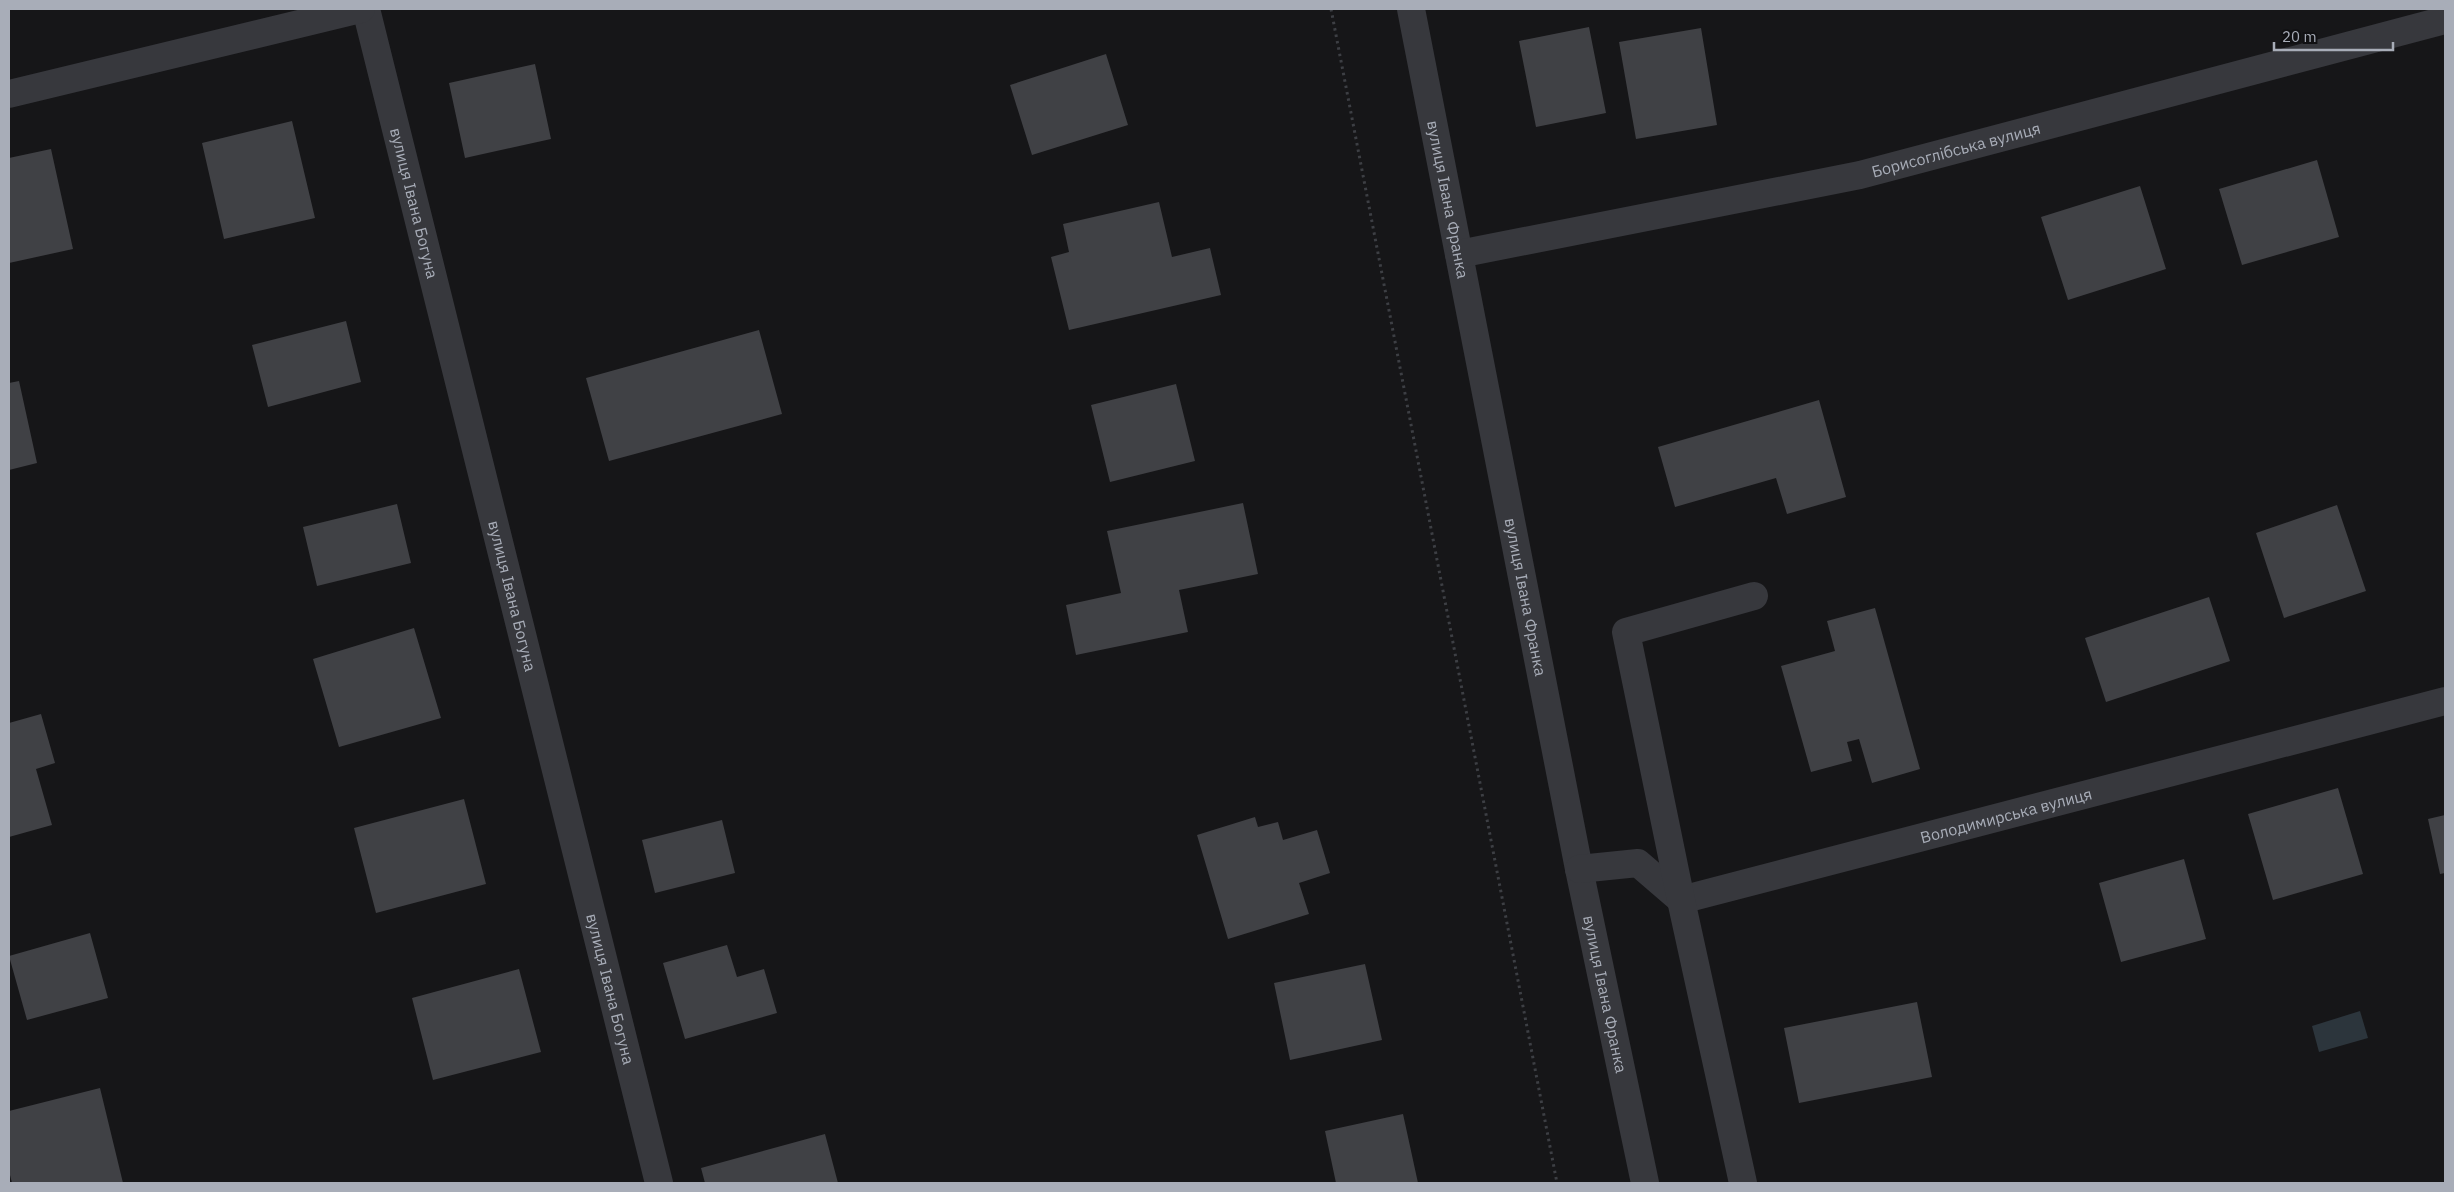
<svg xmlns="http://www.w3.org/2000/svg" width="2454" height="1192" font-family="'IBM Plex Sans',sans-serif">
<rect width="100%" height="100%" fill="#161618"/>
<path fill="#2c353c" d="M2360,1011L2368,1038L2319,1052L2312,1026Z"/>
<path fill="#404145" d="M1589,27L1606,113L1536,127L1519,41Z
M1701,28L1717,125L1636,139L1619,42Z
M1106,54L1128,125L1032,155L1010,85Z
M535,64L551,139L465,158L449,83Z
M292,121L315,218L224,239L202,143Z
M51,149L73,249L9,263V158Z
M2317,160L2339,237L2242,265L2219,189Z
M2140,186L2166,269L2068,300L2041,217Z
M1159,202L1172,257L1210,248L1221,295L1069,330L1051,257L1069,252L1063,224Z
M346,321L361,382L268,407L252,345Z
M759,330L782,414L609,461L586,378Z
M19,381L37,463L9,470V383Z
M1176,384L1195,461L1110,482L1091,405Z
M1819,400L1846,497L1787,514L1776,478L1675,507L1658,447Z
M1243,503L1258,574L1179,590L1188,632L1076,655L1066,605L1121,593L1107,531Z
M397,504L411,563L317,586L303,527Z
M2337,505L2366,591L2284,618L2256,533Z
M2209,597L2230,661L2106,702L2085,638Z
M1875,608L1920,769L1872,783L1859,739L1847,742L1852,761L1811,772L1781,666L1835,651L1827,621Z
M414,628L441,718L339,747L313,659Z
M41,714L55,763L36,769L52,825L9,837V723Z
M2338,788L2363,874L2273,900L2248,814Z
M464,799L486,884L376,913L354,828Z
M2445,815V873L2440,874L2428,819Z
M1255,817L1258,827L1278,822L1283,840L1317,830L1330,873L1299,883L1309,914L1228,939L1197,835Z
M722,820L735,873L655,893L642,840Z
M2184,859L2206,939L2121,962L2099,883Z
M90,933L108,998L27,1020L9,956Z
M727,945L737,977L764,969L777,1013L685,1039L663,963Z
M1365,964L1382,1040L1290,1060L1274,983Z
M519,969L541,1052L433,1080L412,998Z
M1917,1002L1932,1077L1799,1103L1784,1028Z
M100,1088L123,1183H12L9,1171V1111Z
M1403,1114L1418,1183H1336L1325,1131Z
M825,1134L838,1183H705L701,1168Z"/>
<g fill="none" stroke-linecap="round" stroke-linejoin="round">
<path stroke="#3d3f44" stroke-width="3" stroke-dasharray="2.5 4" stroke-linecap="butt" d="M1331,9L1557,1183"/>
<g stroke="#37383d" stroke-width="28">
<path id="s1" d="M366,9L659,1183"/>
<path id="s2" d="M1411,9L1579,869L1645,1183"/>
<path d="M9,94L361,9"/>
<path id="s3" d="M1459,254L1860,175L2445,20"/>
<path id="s4" d="M1579,869L1638,863L1681,900L2445,701"/>
<path d="M1743,1183L1681,900L1626,632L1754,596"/>
</g>
</g>
<g text-anchor="middle" stroke-width="5" stroke-linejoin="round" paint-order="stroke">
<g font-size="16" fill="#a8adb8" stroke="#111113">
<text dy="6" stroke="none"><textPath href="#s3" startOffset="508">Борисоглібська вулиця</textPath></text>
<text dy="6" stroke="none"><textPath href="#s2" startOffset="194">вулиця Івана Франка</textPath></text>
<text dy="6" stroke="none"><textPath href="#s1" startOffset="200">вулиця Івана Богуна</textPath></text>
<text dy="6" stroke="none"><textPath href="#s1" startOffset="605">вулиця Івана Богуна</textPath></text>
<text dy="6" stroke="none"><textPath href="#s2" startOffset="599">вулиця Івана Франка</textPath></text>
<text dy="6" stroke="none"><textPath href="#s4" startOffset="452">Володимирська вулиця</textPath></text>
<text dy="6" stroke="none"><textPath href="#s1" startOffset="1010">вулиця Івана Богуна</textPath></text>
<text dy="6" stroke="none"><textPath href="#s2" startOffset="1004">вулиця Івана Франка</textPath></text>
</g>
</g>
<rect width="2454" height="1192" fill="none" stroke="#a8adb8" stroke-width="20"/>
<path d="M2274 42v8h119v-8" fill="none" stroke="#a8adb8" stroke-width="2.5"/>
<text x="2282" y="42" font-size="15" fill="#a8adb8" stroke="#111113" stroke-width="4" paint-order="stroke">20 m</text>
</svg>
